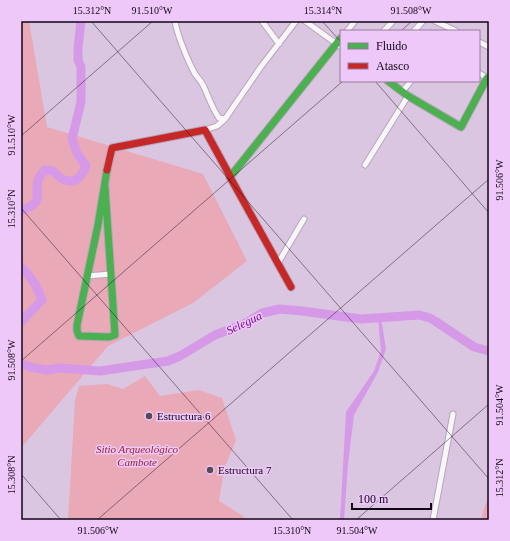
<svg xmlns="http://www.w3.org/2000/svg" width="510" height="541" font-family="'Times New Roman',serif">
<rect width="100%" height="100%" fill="#dac6e0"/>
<path fill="#e9a9b6" d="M21,21H29L47,127L203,174L247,261L193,303L108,346L21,448Z
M145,376L160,396L199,390L222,398L236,440L224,469L219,501L240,514L247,520H68L75,401L79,386L107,384L123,389Z
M489,497V520H481L484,508Z"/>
<path fill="#d699e8" d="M378,318H381L386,349L378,372L354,415L348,464L344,520H340L346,412L374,371L381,351Z"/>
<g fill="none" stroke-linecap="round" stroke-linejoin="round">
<path stroke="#d699e8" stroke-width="9" d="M21,211L33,205L37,200C38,187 34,181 45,170L53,171C67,186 78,185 86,166L77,153L72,139L81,102V67L78,60V48L81,21
M21,267C32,277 37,287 42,300L21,322
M21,364L34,368L47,370L60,368L100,371L168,361L180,356L215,335L244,324L262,313L280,309L302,311L361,319L419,315L430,318L435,321L474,347L489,351"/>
<defs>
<path id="street" d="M175,21C177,35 188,61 195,74C198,78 202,82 204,87C209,98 212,108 219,118L225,119
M262,21L279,44
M305,21L341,47
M435,21L456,31
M347,31L355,21
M384,31L393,21
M414,31L423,21
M479,42L489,47
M479,73L487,78
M402,92L411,81
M205,130L217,126L225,119L260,68L296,21
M365,165L408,96
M278,263L304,219
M87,276L111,274
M433,520L453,414"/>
<path id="fast" d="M388,81L408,96L461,127L487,78L489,79
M230,177L341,38
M105,187L115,335L109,337L79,336L77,331V325L98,225L107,170"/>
<path id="jam" d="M107,170L112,148L205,130L230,176
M230,177L291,287"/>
</defs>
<use href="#street" stroke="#b6a6ba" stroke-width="7"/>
<use href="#fast" stroke="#b6a6ba" stroke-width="9"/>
<use href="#jam" stroke="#b6a6ba" stroke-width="9"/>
<use href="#street" stroke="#f9f6fa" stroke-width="5"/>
<use href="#fast" stroke="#4caf50" stroke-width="7"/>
<use href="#jam" stroke="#c62828" stroke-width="7"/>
</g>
<path fill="none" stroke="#120616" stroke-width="1" stroke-opacity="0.45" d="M91,21L489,479M322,21L341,42M401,31L412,21M375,81L489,213M21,136L153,21M21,208L293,520M21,361L343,81M21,474L61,520M97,520L489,179M356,520L489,404"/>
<g fill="#58495d" stroke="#eec8f8" stroke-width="1.5">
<circle cx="149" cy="416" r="4"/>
<circle cx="210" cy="470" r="4"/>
</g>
<g text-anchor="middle" stroke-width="3" stroke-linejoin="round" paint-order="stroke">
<g font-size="11" fill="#120616" stroke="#eec8f8" text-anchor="start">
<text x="157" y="420">Estructura 6</text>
<text x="218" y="474">Estructura 7</text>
</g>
<g font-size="11" font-style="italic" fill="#982032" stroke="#eec8f8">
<text x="137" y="453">Sitio Arqueológico<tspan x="137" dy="13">Cambote</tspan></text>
</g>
<g font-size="12" font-style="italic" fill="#760e8e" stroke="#eec8f8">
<text transform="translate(244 323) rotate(-26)" y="4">Selegua</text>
</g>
</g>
<rect width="510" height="541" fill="none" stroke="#eec8f8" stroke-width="44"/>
<rect x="340" y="30" width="140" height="52" fill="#eec8f8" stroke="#967a9e"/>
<rect x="348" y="43" width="20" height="6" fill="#4caf50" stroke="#967a9e"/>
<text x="376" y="50" font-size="12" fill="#120616">Fluido</text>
<rect x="348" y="63" width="20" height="6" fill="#c62828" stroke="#967a9e"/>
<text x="376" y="70" font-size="12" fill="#120616">Atasco</text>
<path d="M352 503v6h79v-6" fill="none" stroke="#120616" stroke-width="2"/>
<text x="358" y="503" font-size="12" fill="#120616" stroke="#eec8f8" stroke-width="3" paint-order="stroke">100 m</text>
<rect x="22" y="22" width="466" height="497" fill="none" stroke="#120616" stroke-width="1.5"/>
<g font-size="10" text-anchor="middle" fill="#120616">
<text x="92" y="14">15.312°N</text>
<text x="152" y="14">91.510°W</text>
<text x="323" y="14">15.314°N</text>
<text x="411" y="14">91.508°W</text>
<text transform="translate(11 135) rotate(-90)" y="4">91.510°W</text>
<text transform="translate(499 180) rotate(-90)" y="4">91.506°W</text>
<text transform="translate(11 209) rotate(-90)" y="4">15.310°N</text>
<text transform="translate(11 360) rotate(-90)" y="4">91.508°W</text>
<text transform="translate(499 405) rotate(-90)" y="4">91.504°W</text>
<text transform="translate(11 475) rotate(-90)" y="4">15.308°N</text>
<text transform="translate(499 478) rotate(-90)" y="4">15.312°N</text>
<text x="98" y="534">91.506°W</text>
<text x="292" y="534">15.310°N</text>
<text x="357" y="534">91.504°W</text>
</g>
</svg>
